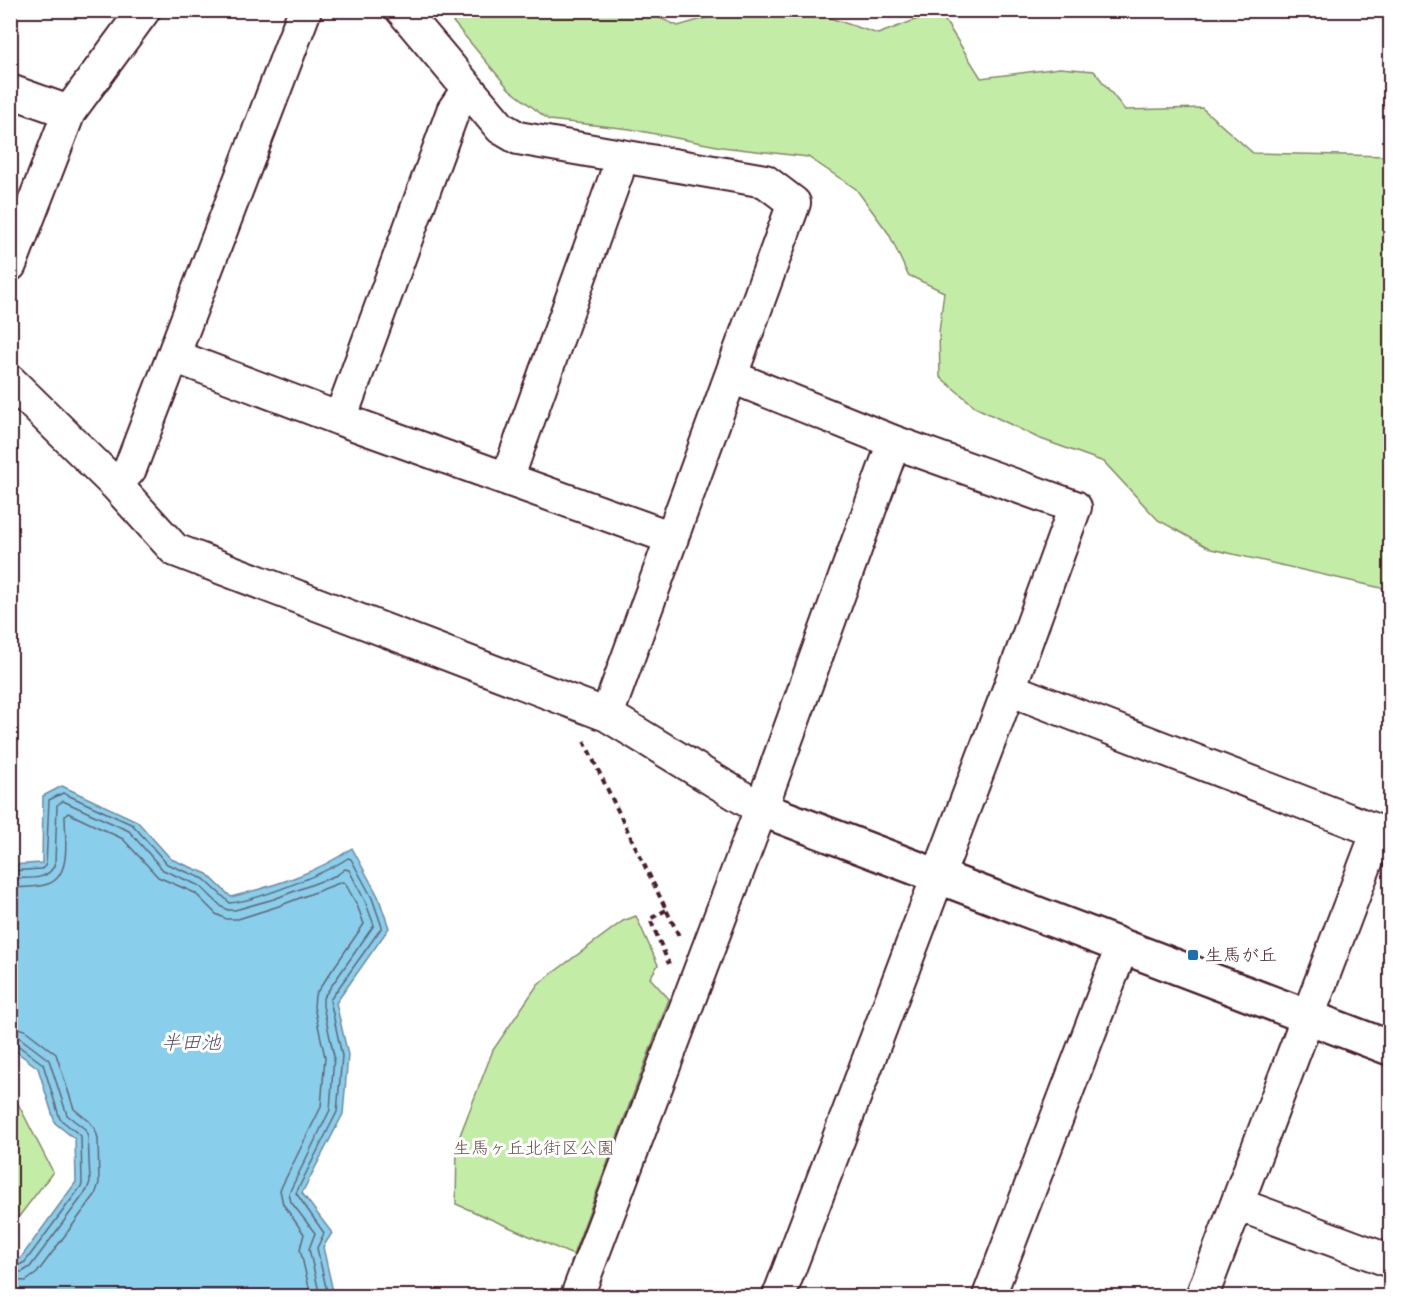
<svg xmlns="http://www.w3.org/2000/svg" width="1401" height="1307" font-family="Pangolin,'Klee One',sans-serif">
<rect width="100%" height="100%" fill="#fff"/>
<filter id="ink" filterUnits="userSpaceOnUse"><feTurbulence type="fractalNoise" baseFrequency=".0167" numOctaves="2"/><feDisplacementMap in="SourceGraphic" scale="12" xChannelSelector="R" yChannelSelector="G"/><feConvolveMatrix kernelMatrix="1 2 1 2 8 2 1 2 1" color-interpolation-filters="sRGB"/></filter>
<g filter="url(#ink)">
<path fill="#c3eca7" stroke="#868669" stroke-width="1.5" d="M809,11L878,34L939,11L981,78L1060,68L1094,71L1125,110L1202,108L1253,153L1390,156V590L1211,549L1158,520L1104,462L1038,438L977,408L940,377L939,332L944,292L908,275L889,234L856,189L808,157L722,147L630,129L549,120L509,89L444,11H644L678,26L730,11Z
M636,916L658,965L650,978L669,999L573,1255L456,1204L457,1143L493,1050L538,984L623,921Z
M10,1088L53,1172L11,1227H10Z"/>
<path fill="#89ceea" stroke="#70889e" stroke-width="1.5" d="M62,786L137,821L171,859L207,874L231,897C273,886 317,873 352,848L378,896L389,928L336,1003L348,1055L343,1114L302,1193L332,1233L323,1247L334,1296H11V1257L20,1259L76,1182L75,1139L55,1123L38,1068L10,1047L11,865L42,863L43,796Z"/>
<g fill="none" stroke-linecap="round" stroke-linejoin="round">
<path stroke="#636577" stroke-width="1.5" d="M10,871L41,869L46,866L49,800L63,793L133,825L167,864L204,879L230,903C256,901 326,873 348,858L351,859L372,898L382,927L330,1000L342,1056L337,1112L296,1193L324,1233L317,1248L328,1296
M10,878C26,878 50,882 55,863L57,805L63,801L129,831L163,870L200,886L222,907L228,910H235L274,899L337,875L345,869L349,870L365,901L374,925L323,998V1006L334,1056L330,1110L289,1193L291,1202L315,1233L309,1249L320,1296
M10,888C22,887 37,888 48,884C72,876 65,836 65,816L68,813L123,839L158,877L195,893L216,914L226,919H238L276,907L342,882L345,883L357,905L364,924L315,995L314,1007L325,1057L321,1107L280,1190L283,1204L304,1234L300,1249L311,1296
M10,1026L25,1030L56,1054L74,1109L89,1121L95,1129L98,1138L99,1183L95,1195L37,1273L26,1281L10,1280
M10,1035L20,1038L49,1060L67,1115L85,1129L88,1136L90,1182L87,1190L30,1267L22,1272L10,1271
M10,1043L16,1044L43,1064L60,1119L81,1136L82,1185L25,1262L19,1265L10,1263"/>
<defs>
<path id="minor" d="M402,10L501,128L518,138L765,181L794,203L607,715
M10,91L69,112
M10,265L69,112L144,10
M174,356L340,419L453,111L468,89
M732,377L894,442L1075,507L1009,689L779,1296
M10,381L116,485L175,550L607,715L761,809
M340,419L507,479L617,173L619,156
M507,479L672,538
M116,485L130,469L305,10
M1009,689L1390,836
M1237,1204L1390,1261
M577,1296L761,809L894,442
M989,1296L1122,947
M1202,1296L1378,831"/>
<path id="tertiary" d="M761,809L1390,1048"/>
</defs>
<use href="#minor" stroke="#4a1f2b" stroke-width="36"/>
<use href="#tertiary" stroke="#4a1f2b" stroke-width="38"/>
<path stroke="#4a1f2b" stroke-width="4" stroke-dasharray="6 4.5" stroke-linecap="butt" d="M584,741L679,936
M666,910L650,919L669,964"/>
<use href="#minor" stroke="#fff" stroke-width="32"/>
<use href="#tertiary" stroke="#fff" stroke-width="33"/>
</g>
</g>
<rect fill="#1f6fb2" stroke="#fff" stroke-width="2" x="1187" y="949" width="12" height="12" rx="3"/>
<g text-anchor="middle" stroke-width="6" stroke-linejoin="round" paint-order="stroke">
<g font-size="18" fill="#4a1f2b" stroke="#fff" text-anchor="start">
<text x="1205" y="961">生馬が丘</text>
</g>
<g font-size="18" fill="#68524a" stroke="#fff">
<text x="534" y="1154">生馬ヶ丘北街区公園</text>
</g>
<g font-size="20" font-style="italic" fill="#5d5464" stroke="#fff">
<text x="191" y="1049">半田池</text>
</g>
</g>
<rect width="1401" height="1307" fill="none" stroke="#fff" stroke-width="36"/>
<rect x="18" y="18" width="1365" height="1271" fill="none" stroke="#4a1f2b" stroke-width="2" filter="url(#ink)"/>
</svg>
